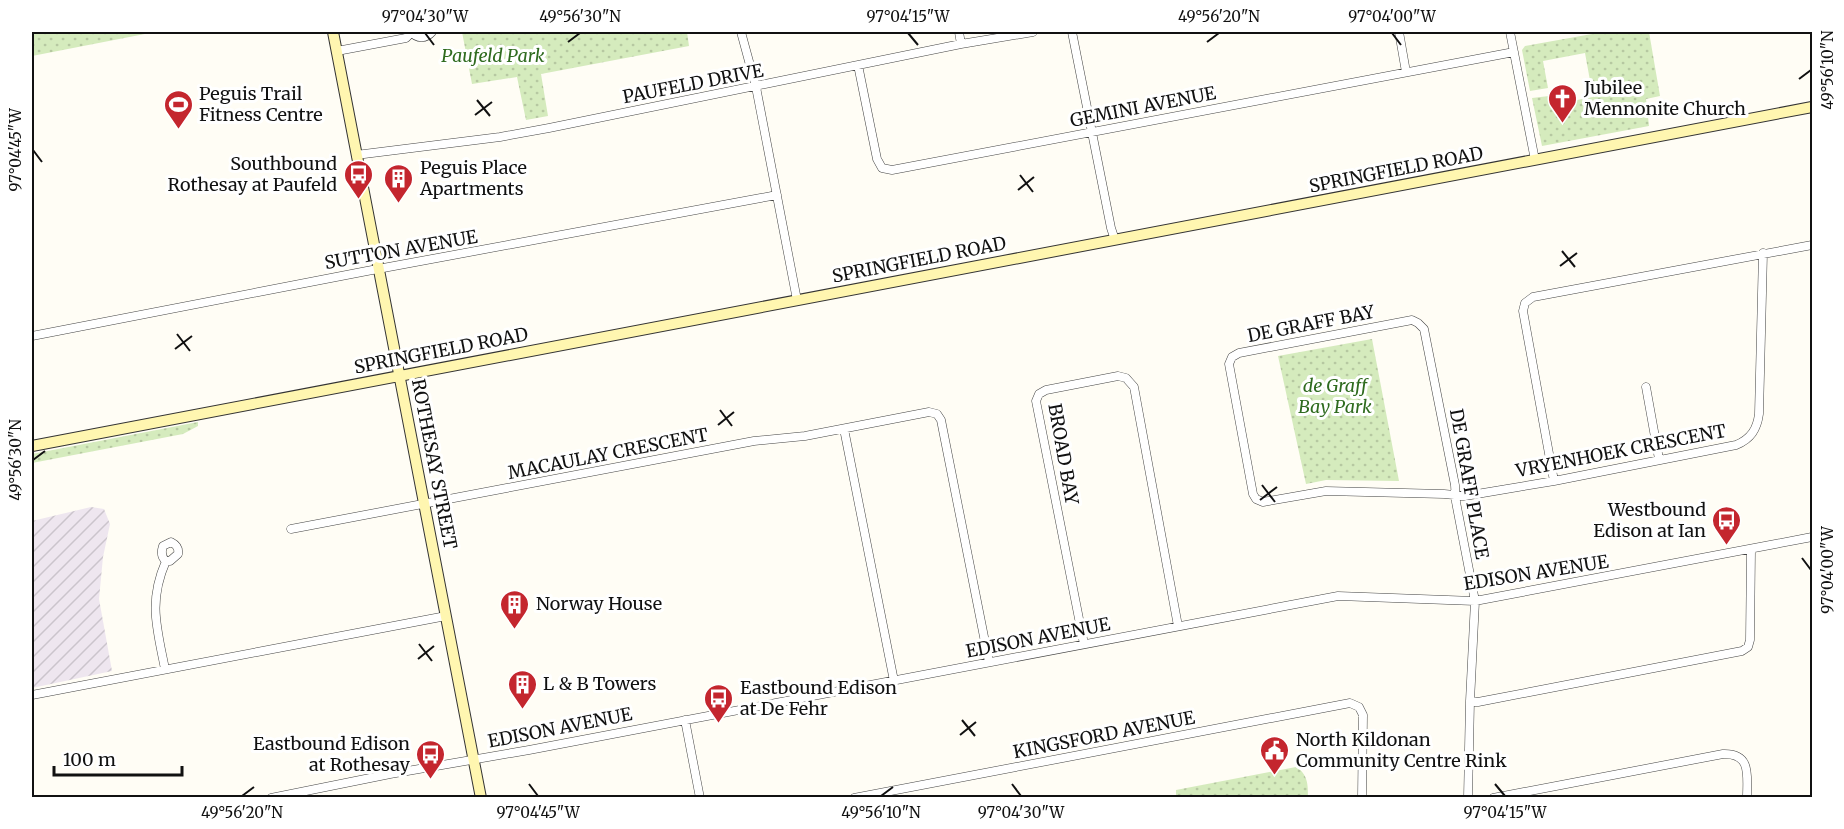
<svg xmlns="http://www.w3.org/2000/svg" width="1844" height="829" font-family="Merriweather,serif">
<defs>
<pattern id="industrial-furrows" width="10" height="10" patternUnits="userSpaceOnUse" patternTransform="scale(1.5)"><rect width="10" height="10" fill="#eee6ef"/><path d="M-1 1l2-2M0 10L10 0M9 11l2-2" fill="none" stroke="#cbc4cc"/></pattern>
<pattern id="green-dots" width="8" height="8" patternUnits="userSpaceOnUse" patternTransform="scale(1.5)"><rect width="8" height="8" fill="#d5ebbd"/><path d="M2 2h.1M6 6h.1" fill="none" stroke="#b6c8a1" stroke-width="1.8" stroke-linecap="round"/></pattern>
</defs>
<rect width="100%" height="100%" fill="#fffdf5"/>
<path fill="url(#industrial-furrows)" d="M91,507L104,509L110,524L103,557L99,599L112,671L32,688V521Z"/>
<path fill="url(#green-dots)" d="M32,32H155L32,56Z
M462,32H687L689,46L541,74L548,116L526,120L517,77L472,84Z
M1603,32H1649L1660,96L1646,99L1649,126L1542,146L1532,98L1549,96L1551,105L1593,97L1585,53L1543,61L1548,88L1530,91L1522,50L1525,46Z
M1372,339L1399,481L1326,480L1306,484L1278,356Z
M198,422V426L183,434L32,463V454Z
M1296,767C1308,774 1308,785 1308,797H1176V790Z"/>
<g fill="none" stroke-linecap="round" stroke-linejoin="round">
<defs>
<path id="street" d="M411,32C417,39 426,39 432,32
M741,32L756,87L797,300
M959,32L961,44
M1072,32L1111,228L1115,240
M1399,32L1406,72
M1510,32L1535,160
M337,51L406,38L411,33
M858,65L877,159L882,168L892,170L1514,52
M356,155L500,137L549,128L961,44L1033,32
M32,336L367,271L777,195
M1646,387L1659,459
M844,429L894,681
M1554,481L1523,311L1525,303L1533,297L1812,245
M291,529L754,441L805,436L929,412L937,414L941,420L989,662
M1084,644L1036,401L1039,394L1046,390L1118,376L1126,378L1134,387L1178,626
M165,669C157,628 148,602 166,561C161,557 161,552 163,546L171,542C177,545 179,548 178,554L170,561H166
M32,695L446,616
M1470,701L1478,702L1742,651L1748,647L1750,640L1751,550
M685,720L700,798
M271,798L390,774L529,750L1338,596L1475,601L1812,537
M854,798L1350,703L1359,707L1363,715L1362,798
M1468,798L1470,701L1475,601L1456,502L1455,485L1424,329L1418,323L1412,320L1239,353L1232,357L1229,364L1253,494L1256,499L1263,502L1326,491L1444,494L1465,496L1554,481L1736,445C1751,439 1757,429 1759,414L1763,253
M1493,798L1723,754C1752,753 1747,776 1747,798"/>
<path id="secondary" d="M333,32L481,798
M32,446L1812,107"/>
</defs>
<use href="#street" stroke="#444" stroke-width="9"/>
<use href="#secondary" stroke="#333" stroke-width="12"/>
<use href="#street" stroke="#fff" stroke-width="8"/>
<use href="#secondary" stroke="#fff6b0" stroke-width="10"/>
</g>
<path fill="none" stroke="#111" stroke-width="2" d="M425,33L434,45M908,33L918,45M1392,33L1401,45M568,42L580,33M1207,42L1219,33M1799,79L1811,70M477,100L490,116M475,115L492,102M33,150L42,162M1020,175L1033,192M1018,190L1034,177M1562,251L1575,267M1560,266L1577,253M177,334L190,351M175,349L192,336M720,410L732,426M718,425L734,412M33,460L45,451M1262,485L1275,502M1260,500L1277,487M1802,558L1811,570M419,644L432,661M418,659L434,646M962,720L975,736M960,735L976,722M529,784L538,796M1012,784L1021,796M1495,784L1505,796M242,796L254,787M881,796L893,787"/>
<defs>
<symbol id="church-pin" viewBox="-11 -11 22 30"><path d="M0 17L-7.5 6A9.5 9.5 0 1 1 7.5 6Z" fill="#c4262e" stroke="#fff"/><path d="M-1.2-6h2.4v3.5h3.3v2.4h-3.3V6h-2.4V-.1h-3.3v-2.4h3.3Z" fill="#fff"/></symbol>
<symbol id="stadium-pin" viewBox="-11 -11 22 30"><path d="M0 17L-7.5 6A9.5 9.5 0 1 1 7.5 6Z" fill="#c4262e" stroke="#fff"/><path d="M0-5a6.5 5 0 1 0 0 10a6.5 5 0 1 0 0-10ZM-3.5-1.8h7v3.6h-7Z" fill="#fff"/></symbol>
<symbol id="bus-pin" viewBox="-11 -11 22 30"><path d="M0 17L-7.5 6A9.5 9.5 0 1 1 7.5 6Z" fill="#c4262e" stroke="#fff"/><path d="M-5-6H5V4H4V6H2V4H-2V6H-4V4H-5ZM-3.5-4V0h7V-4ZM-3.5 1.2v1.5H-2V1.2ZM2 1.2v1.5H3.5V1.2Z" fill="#fff"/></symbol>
<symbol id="building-pin" viewBox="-11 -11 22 30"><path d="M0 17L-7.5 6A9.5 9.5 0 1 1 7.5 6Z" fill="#c4262e" stroke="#fff"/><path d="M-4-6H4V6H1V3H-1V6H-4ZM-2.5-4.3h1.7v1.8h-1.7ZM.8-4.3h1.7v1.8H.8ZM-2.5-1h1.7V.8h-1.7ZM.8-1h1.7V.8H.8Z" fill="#fff"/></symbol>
<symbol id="civic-pin" viewBox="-11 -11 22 30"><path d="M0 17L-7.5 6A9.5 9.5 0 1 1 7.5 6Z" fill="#c4262e" stroke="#fff"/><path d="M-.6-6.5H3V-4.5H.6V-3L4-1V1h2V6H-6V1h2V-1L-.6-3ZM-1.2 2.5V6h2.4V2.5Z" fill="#fff"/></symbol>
</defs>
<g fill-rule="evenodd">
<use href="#church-pin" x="1546" y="82" width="33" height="45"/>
<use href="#stadium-pin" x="162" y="88" width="33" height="45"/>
<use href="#bus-pin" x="342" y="158" width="33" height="45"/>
<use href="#building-pin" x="382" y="162" width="33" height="45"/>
<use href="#bus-pin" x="1710" y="504" width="33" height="45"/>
<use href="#building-pin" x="498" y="588" width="33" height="45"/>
<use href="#building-pin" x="506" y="668" width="33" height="45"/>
<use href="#bus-pin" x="702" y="682" width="33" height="45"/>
<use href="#civic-pin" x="1258" y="734" width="33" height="45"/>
<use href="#bus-pin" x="414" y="738" width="33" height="45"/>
</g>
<g text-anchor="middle" stroke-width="6" stroke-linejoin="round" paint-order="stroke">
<g font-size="18" font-style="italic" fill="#2f6b1f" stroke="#fff">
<text x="493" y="62">Paufeld Park</text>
<text x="1335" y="392">de Graff<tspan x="1335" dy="21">Bay Park</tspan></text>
</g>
<g font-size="18" fill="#111" stroke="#fff">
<text transform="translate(693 84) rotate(-11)" y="6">PAUFELD DRIVE</text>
<text transform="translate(1143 107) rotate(-11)" y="6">GEMINI AVENUE</text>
<text transform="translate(1396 170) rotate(-11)" y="6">SPRINGFIELD ROAD</text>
<text transform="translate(401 250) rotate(-10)" y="6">SUTTON AVENUE</text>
<text transform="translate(919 260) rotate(-11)" y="6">SPRINGFIELD ROAD</text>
<text transform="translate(1311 324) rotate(-11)" y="6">DE GRAFF BAY</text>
<text transform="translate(441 351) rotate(-11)" y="6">SPRINGFIELD ROAD</text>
<text transform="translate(1621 451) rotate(-11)" y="6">VRYENHOEK CRESCENT</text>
<text transform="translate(608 454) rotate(-11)" y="6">MACAULAY CRESCENT</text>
<text transform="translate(1063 454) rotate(80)" y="6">BROAD BAY</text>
<text transform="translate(434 464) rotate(79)" y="6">ROTHESAY STREET</text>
<text transform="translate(1469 484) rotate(80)" y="6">DE GRAFF PLACE</text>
<text transform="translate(1536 573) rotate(-9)" y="6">EDISON AVENUE</text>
<text transform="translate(1038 638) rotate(-11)" y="6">EDISON AVENUE</text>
<text transform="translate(560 728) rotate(-11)" y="6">EDISON AVENUE</text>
<text transform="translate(1104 735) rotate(-11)" y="6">KINGSFORD AVENUE</text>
</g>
<g font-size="18" fill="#111" stroke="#fff" text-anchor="start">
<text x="1584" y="94">Jubilee<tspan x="1584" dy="21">Mennonite Church</tspan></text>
<text x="199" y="100">Peguis Trail<tspan x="199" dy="21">Fitness Centre</tspan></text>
<text x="337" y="170" text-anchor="end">Southbound<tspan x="337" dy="21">Rothesay at Paufeld</tspan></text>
<text x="420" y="174">Peguis Place<tspan x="420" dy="21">Apartments</tspan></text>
<text x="1706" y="516" text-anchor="end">Westbound<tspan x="1706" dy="21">Edison at Ian</tspan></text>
<text x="536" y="610">Norway House</text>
<text x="543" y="690">L &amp; B Towers</text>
<text x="740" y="694">Eastbound Edison<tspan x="740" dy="21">at De Fehr</tspan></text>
<text x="1296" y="746">North Kildonan<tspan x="1296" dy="21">Community Centre Rink</tspan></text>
<text x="410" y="750" text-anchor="end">Eastbound Edison<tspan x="410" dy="21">at Rothesay</tspan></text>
</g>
</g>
<rect width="1844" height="829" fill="none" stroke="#ffffff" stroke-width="66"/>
<path d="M54 766v9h128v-9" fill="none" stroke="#111111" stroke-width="3"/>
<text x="63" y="766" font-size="18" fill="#111111" stroke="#ffffff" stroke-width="4.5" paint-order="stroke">100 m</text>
<rect x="33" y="33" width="1778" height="763" fill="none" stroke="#111" stroke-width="2"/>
<g font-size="15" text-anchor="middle" fill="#111">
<text x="425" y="22">97°04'30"W</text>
<text x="580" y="22">49°56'30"N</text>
<text x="908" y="22">97°04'15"W</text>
<text x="1219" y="22">49°56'20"N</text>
<text x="1392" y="22">97°04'00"W</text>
<text transform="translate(1828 70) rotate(-90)" y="5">49°56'10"N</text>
<text transform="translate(16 150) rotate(-90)" y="5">97°04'45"W</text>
<text transform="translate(16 460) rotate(-90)" y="5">49°56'30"N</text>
<text transform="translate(1828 570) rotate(-90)" y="5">97°04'00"W</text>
<text x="242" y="818">49°56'20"N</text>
<text x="538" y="818">97°04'45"W</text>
<text x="881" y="818">49°56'10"N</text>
<text x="1021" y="818">97°04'30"W</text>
<text x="1505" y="818">97°04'15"W</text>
</g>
</svg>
